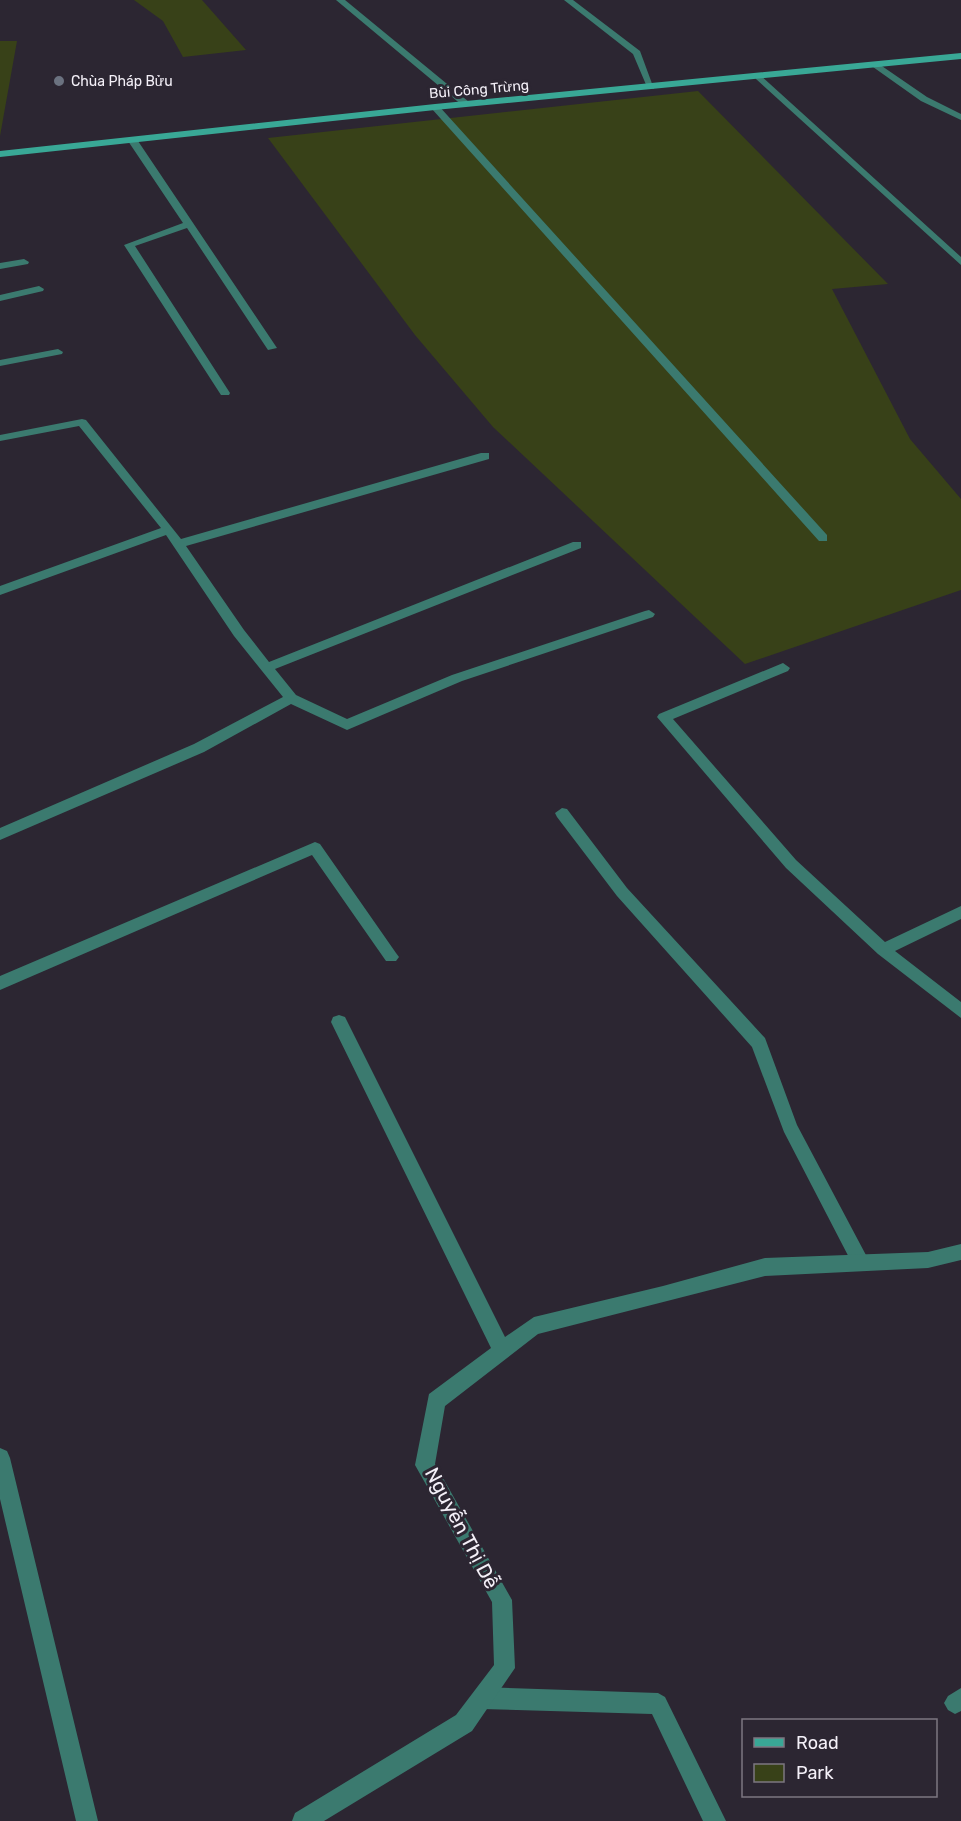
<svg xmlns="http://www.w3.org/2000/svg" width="961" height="1821" font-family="Rubik,sans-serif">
<rect width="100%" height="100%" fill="#2c2632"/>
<path fill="#384118" d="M134,0H202L246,50L183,57L163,21Z
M0,41H17L0,136Z
M698,91L888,284L832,289L910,439L961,499V590L745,664L493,427L415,335L268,138Z"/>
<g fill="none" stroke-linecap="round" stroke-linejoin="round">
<path fill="#3b7a6f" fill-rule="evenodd" d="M336,0H345L469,102V106H463Z
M564,0H573L640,51L654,89L647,87L633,54Z
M876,62L927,97L961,114V120L921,101L873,67L872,65Z
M759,74L961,257V265L756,79L755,77Z
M432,105H438L827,535V541H819L432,109Z
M133,138L138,141L277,348L268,350L187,228L135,246L230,393L229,395H221L124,245L183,223L128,141Z
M24,259L29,262L28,264L0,269V263Z
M39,286L44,289L43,291L0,301V295Z
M58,349L63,352L62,354L0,366V360Z
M82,419L86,420L181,539L481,453H489V459L186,546L244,630L269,662L573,542H581V548L275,669L296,695L347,719L452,675L645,611L649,610L655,614L653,617L462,681L347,730L291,704L204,752L0,840V828L194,744L283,697L234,636L166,535L0,595V586L161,528L79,426L0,441V435Z
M562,808L567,809L627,888L765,1038L797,1125L867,1257L870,1263L867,1269L861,1271L855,1269L784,1132L752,1047L617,896L557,817L555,813Z
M315,842L320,844L396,953L399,957L396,961H386L312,855L0,990V976Z
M0,1448L7,1451L10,1458L98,1821H76L0,1499Z
M482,1687L658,1693L665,1697L726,1821H703L652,1714L482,1709L475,1705L471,1698L475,1691Z"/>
<path fill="#3b7a6f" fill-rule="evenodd" d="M783,663L790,668L788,671L673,719L796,860L885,942L961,906V919L895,951L961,1002V1018L878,954L786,868L657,717L659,714Z
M339,1015L345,1017L505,1337L534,1317L663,1286L765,1258L928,1252L961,1244V1260L928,1268L765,1276L538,1334L445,1406L435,1464L512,1600L515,1668L472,1731L324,1821H292L295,1813L456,1715L494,1665L492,1602L415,1465L429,1394L491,1348L331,1022L333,1017Z
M961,1688V1711L955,1714L948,1710L944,1703L948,1696Z"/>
<path fill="#39a896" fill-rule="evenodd" d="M961,53V59L435,110L0,157V151L435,104Z"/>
</g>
<circle fill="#6b7280" stroke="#2c2632" stroke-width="2" cx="59" cy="81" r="6"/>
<g text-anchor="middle" stroke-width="6" stroke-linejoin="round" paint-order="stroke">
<g font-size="14" fill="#f4f0f8" stroke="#2c2632" text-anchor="start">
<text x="71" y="86">Chùa Pháp Bửu</text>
</g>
<g font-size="14" fill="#f4f0f8" stroke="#2c2632">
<text transform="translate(479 89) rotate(-5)" y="5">Bùi Công Trừng</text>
</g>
<g font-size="20" fill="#f4f0f8" stroke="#2c2632">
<text transform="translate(462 1528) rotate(62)" y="7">Nguyễn Thị Dễ</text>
</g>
</g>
<rect x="742" y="1719" width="195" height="78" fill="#2c2632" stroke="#7c7781" stroke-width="1.5"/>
<rect x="754" y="1738" width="30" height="9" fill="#39a896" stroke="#7c7781" stroke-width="1.5"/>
<text x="796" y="1749" font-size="18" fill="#f4f0f8">Road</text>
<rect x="754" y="1764" width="30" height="18" fill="#384118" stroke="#7c7781" stroke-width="1.5"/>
<text x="796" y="1779" font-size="18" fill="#f4f0f8">Park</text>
</svg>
